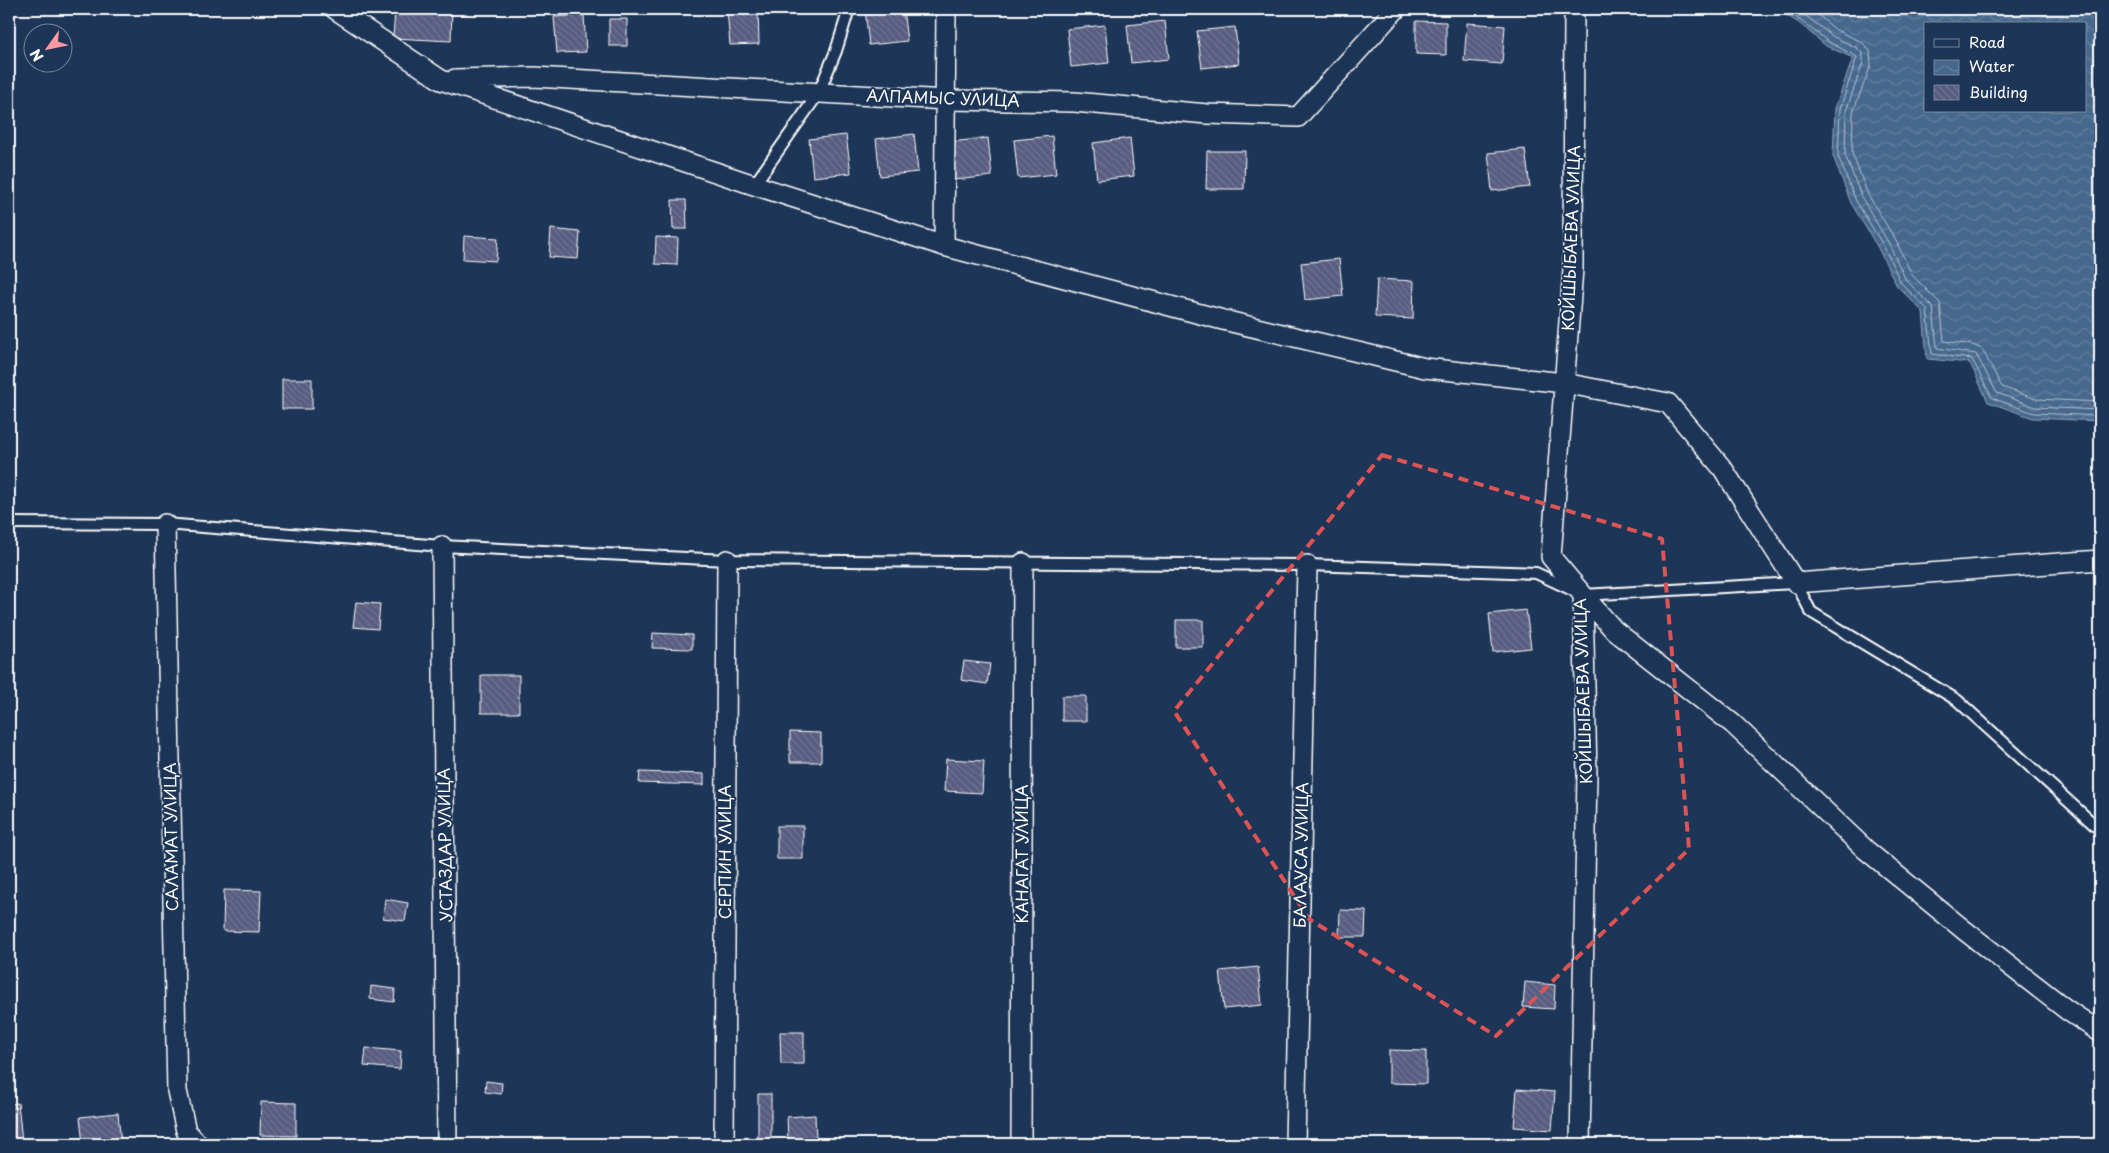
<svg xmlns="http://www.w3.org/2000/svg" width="2109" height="1153" font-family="'Playpen Sans',sans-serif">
<defs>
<pattern id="water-waves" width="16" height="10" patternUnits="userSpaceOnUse" patternTransform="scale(1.25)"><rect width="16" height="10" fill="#47688d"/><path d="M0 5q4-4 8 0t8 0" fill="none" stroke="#637f9e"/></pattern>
<pattern id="building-back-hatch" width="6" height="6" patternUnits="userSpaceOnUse" patternTransform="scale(1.25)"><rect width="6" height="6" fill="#585c80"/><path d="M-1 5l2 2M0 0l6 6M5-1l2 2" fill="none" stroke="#717493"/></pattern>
</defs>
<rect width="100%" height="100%" fill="#1d3557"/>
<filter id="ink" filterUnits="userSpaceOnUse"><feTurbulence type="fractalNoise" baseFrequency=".02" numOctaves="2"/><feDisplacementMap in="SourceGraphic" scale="10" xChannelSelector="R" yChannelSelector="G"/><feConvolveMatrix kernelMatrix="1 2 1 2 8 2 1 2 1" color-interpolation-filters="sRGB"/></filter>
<g filter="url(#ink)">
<path fill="url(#water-waves)" stroke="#91a4bb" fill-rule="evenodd" d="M1776,9H2100V421L2033,418L1988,402L1970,363L1927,359L1923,312L1897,286L1878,248L1851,203L1833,156L1835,108L1853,58L1826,46L1799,23ZM1925,24H2085V111H1925Z"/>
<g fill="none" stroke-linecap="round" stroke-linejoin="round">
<path stroke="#b5c3d1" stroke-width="1" d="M1785,9L1829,42L1857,57L1840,109L1838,156L1856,201L1883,245L1901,283L1927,309L1932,354L1972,359L1992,398L2034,413L2100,416
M1797,9L1832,36L1857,48L1863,54V63L1846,111L1845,155L1862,198L1888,242L1906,280L1933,307L1937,348L1976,354L1997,393L2035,407L2100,410
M1811,9L1836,30L1862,42L1870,51L1871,65L1853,112L1852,153L1868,195L1895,239L1912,275L1940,303L1944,341L1973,345L1982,349L2002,387L2036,399L2100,402"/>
</g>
<path fill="url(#building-back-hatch)" stroke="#fff" d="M422,9H452L451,41L393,38L395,11L422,13Z
M727,9H758L759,44L730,45Z
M865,9H903L907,41L869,45Z
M584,15L586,52L557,53L554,17Z
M609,19H627V46H609Z
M1165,21L1169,59L1131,63L1127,25Z
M1416,21L1446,22V55L1416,54Z
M1467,23L1505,26L1502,64L1464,61Z
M1105,25L1109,63L1071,67L1067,29Z
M1235,27L1239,64L1202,68L1197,31Z
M914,134L918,172L880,176L876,139Z
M846,135L851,173L813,177L809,139Z
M1052,136L1056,174L1018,178L1014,140Z
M988,138L992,176L954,180L950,142Z
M1130,138L1134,176L1097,180L1093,143Z
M1525,149L1530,187L1492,191L1488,153Z
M1207,151H1245L1244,189H1206Z
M672,200H686L687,229H673Z
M551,229L580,232L578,259L549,257Z
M464,236L498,238L496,261L463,259Z
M656,237L678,238L677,265L655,264Z
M1339,259L1343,296L1305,300L1301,263Z
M1377,279L1414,281L1413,319L1375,317Z
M282,379H312V409H282Z
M356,602L380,604L378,629L353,627Z
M1526,610L1531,648L1493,652L1489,614Z
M1176,620H1203V647H1176Z
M653,633L692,635V649L652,648Z
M964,661L990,664L987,684L961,680Z
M481,675H519V713H481Z
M1062,696H1086V721H1062Z
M790,732L821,733V762H790Z
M946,759L984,761L982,793L944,791Z
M640,772L704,774V785L639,783Z
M777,826H803V859H777Z
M224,890L261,891L259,932L223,931Z
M385,899L408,903L405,921L383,918Z
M1340,910L1366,911L1365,937H1339Z
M1258,967L1262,1005L1224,1009L1220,971Z
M1525,982L1555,985L1554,1009L1523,1007Z
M371,986L395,989L394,1002L370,999Z
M780,1032H804V1064H781Z
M366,1048L401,1051L400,1069L364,1066Z
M1389,1050L1426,1051V1084L1389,1083Z
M486,1081L502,1083L501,1094L485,1092Z
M1517,1089L1555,1092L1552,1130L1514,1127Z
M758,1094H771V1144H758Z
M261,1102L296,1103V1136L260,1135Z
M18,1103L22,1141L9,1143V1104Z
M118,1113L121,1144H83L80,1117Z
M815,1115L816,1140L788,1142L787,1117Z"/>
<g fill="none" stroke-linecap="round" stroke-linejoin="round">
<defs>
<path id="service" d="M754,185L818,94L836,51L849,9
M9,523L165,524L442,546L727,560L1307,565L1536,573L1583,595L1796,583L1811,612L1957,700L2100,830"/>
<path id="minor" d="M335,9L441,80L754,185L944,246L1223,320L1425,368L1564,383L1668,403L1723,469L1796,583L2100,560
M1574,9L1573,269L1551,557L1583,595L1587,775L1580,1144
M455,79L534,77L947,100L1074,102L1207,114L1298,117L1396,9
M944,246L946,9
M165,524L177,1091L186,1131L198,1144
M442,546L447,1144
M1583,595L1614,630L1733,724L1866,850L1964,930L2067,1010L2100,1032
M724,1144L727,560
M1021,1144L1023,563
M1295,1144L1307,565"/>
</defs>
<use href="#service" stroke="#fff" stroke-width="14"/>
<use href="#minor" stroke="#fff" stroke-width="22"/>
<use href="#service" stroke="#1d3557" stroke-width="10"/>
<use href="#minor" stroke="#1d3557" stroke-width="19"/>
</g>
</g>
<path fill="none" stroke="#de5353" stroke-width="4" stroke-dasharray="10 6" stroke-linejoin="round" d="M1382,455L1662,539L1689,849L1496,1036L1309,919L1174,711Z"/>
<g text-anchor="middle" stroke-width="4" stroke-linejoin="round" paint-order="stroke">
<g font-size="16" fill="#fff" stroke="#1d3557">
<text transform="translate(943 98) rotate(2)" y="6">АЛПАМЫС УЛИЦА</text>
<text transform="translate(1571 238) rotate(-88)" y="6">КОЙШЫБАЕВА УЛИЦА</text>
<text transform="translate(1583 691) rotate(-92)" y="6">КОЙШЫБАЕВА УЛИЦА</text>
<text transform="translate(171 837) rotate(-91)" y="6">САЛАМАТ УЛИЦА</text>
<text transform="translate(445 845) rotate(-91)" y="6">УСТАЗДАР УЛИЦА</text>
<text transform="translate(725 852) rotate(-90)" y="6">СЕРПИН УЛИЦА</text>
<text transform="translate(1022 854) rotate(-90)" y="6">КАНАГАТ УЛИЦА</text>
<text transform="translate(1301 855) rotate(-89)" y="6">БАЛАУСА УЛИЦА</text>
</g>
</g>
<rect width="2109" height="1153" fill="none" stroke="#1d3557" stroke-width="30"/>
<rect x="15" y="15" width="2079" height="1123" fill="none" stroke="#fff" stroke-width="2" filter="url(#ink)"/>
<rect x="1924" y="22" width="162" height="90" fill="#1d3557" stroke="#77869a"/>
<rect x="1934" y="39" width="25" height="8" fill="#1d3557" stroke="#77869a"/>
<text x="1969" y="48" font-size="15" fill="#ffffff">Road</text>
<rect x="1934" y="60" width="25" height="15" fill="url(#water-waves)" stroke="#77869a"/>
<text x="1969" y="72" font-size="15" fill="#ffffff">Water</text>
<rect x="1934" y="85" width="25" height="15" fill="url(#building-back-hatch)" stroke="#77869a"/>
<text x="1969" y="98" font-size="15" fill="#ffffff">Building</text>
<g transform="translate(48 48) rotate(237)"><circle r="24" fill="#1d3557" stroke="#77869a"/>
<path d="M0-4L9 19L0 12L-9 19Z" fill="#ff9aa2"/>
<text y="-8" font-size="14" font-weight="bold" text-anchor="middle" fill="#ffffff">N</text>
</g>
</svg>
